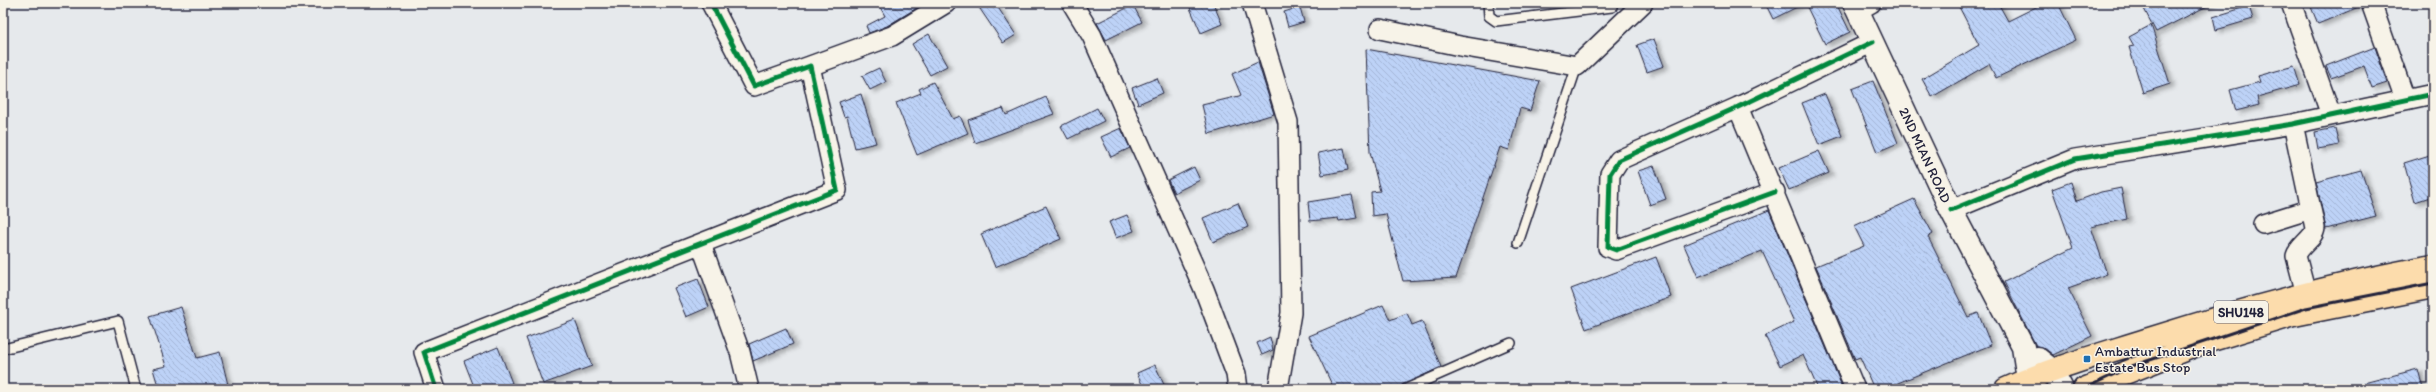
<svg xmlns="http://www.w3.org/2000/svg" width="2436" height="392" font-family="Itim,sans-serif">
<defs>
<pattern id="building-back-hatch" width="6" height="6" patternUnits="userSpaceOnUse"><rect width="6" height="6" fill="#bdd2f7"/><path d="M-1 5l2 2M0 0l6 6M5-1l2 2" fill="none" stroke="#a2b4d5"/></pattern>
<filter id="shadow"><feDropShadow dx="4.5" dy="2.5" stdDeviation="2" flood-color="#0004"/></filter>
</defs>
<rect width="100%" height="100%" fill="#e6e9ec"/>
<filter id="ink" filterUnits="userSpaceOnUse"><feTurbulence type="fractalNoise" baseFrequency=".025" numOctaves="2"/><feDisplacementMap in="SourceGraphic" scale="8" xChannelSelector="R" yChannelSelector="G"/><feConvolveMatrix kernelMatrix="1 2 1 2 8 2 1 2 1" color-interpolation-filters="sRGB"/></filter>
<g filter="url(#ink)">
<path fill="url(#building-back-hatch)" stroke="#22223b" filter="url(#shadow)" d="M878,3H925L887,26L869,33L866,26L885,16Z
M976,3H995L1016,35L1003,43Z
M1202,3H1213L1222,24L1201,33L1190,8Z
M1765,3H1805L1773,19Z
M1805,3H1836L1850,32L1825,44Z
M1957,3H1998L2008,21L2044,3H2058L2076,40L1996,78L1989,64L1932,97L1922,79L1979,45Z
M2141,3H2213L2156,32Z
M2319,3H2360L2361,6L2318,24L2311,7Z
M1133,5L1142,22L1106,40L1097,23Z
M2249,6L2253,19L2216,30L2213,17Z
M1300,7L1304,22L1288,27L1284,12Z
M2151,25L2170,84L2143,93L2129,47L2134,46L2129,37Z
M929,34L947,66L930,75L912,44Z
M1654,39L1664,66L1647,72L1637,45Z
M2375,47L2387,83L2372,88L2364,66L2331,78L2326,66Z
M1366,49L1540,81L1530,111L1520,108L1509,150L1500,147L1456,278L1403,281L1386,214L1372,216L1371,192L1380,191L1370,152Z
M1258,62L1274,114L1209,134L1202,105L1239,96L1241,95L1232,74Z
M2294,66L2300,85L2257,97L2259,105L2236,111L2230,90L2260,82L2258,76Z
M879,68L886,82L870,90L862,76Z
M1157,78L1163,93L1138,104L1132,88Z
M1873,81L1898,143L1877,152L1852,89Z
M933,82L953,119L960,116L968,133L917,155L896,103L921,93L919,89Z
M861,94L876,143L855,148L847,116L844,117L839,102Z
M1825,94L1842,136L1819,145L1802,103Z
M1046,97L1054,114L975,143L968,120L1003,108L1006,115Z
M1097,108L1104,121L1068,139L1061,126Z
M1121,128L1130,148L1111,157L1101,137Z
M2335,128L2339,145L2318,149L2315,132Z
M1344,148L1348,170L1322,175L1318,153Z
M1819,151L1829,173L1789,190L1779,168Z
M2433,154V196L2415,202L2404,163Z
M1654,166L1666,199L1650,205L1638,171Z
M1194,167L1200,180L1174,193L1168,180Z
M2361,170L2376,216L2326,229L2316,182Z
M2071,182L2077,201L2101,192L2121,188L2127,219L2091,227L2107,274L2068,288L2092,336L2053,355L2044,348L2036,346L2004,282L2073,248L2052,189Z
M1352,195L1357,218L1339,221L1338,218L1310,221L1308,202Z
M1914,199L1933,234L1928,237L1968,317L1978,313L1991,345L1883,389H1874L1860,357L1855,359L1816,266L1864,246L1854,226Z
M1238,203L1248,227L1213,242L1203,218Z
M1046,206L1061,239L995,267L981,234Z
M1769,210L1843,389H1818L1803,355L1780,366L1765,336L1794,322L1762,251L1698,277L1684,245Z
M1127,215L1134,231L1116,238L1109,222Z
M1656,257L1671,297L1586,329L1571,289Z
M698,279L709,307L686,317L674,288Z
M1383,305L1390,320L1407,313L1412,325L1422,321L1441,367L1395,389H1334L1309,336Z
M181,307L197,358L220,352L229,389H159L153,369L166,366L150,316Z
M575,320L592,366L543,384L526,338Z
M786,328L793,344L753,361L749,344Z
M1270,337L1273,350L1262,355L1257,343Z
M498,347L512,383L496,389H475L464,361Z
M1155,365L1166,389H1144L1137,373Z
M2418,369L2423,389H2361L2360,384Z"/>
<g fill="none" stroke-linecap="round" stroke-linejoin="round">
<defs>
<path id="lane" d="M1488,3L1489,16L1496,21L1612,7
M1518,243L1577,66
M3,349L118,321L136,389
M1406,389L1511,343"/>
<path id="street" d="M1072,3L1092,36L1204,289L1236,374L1238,389
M1252,3L1288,122L1291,313L1278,389
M2291,3L2331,115
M2371,3L2405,99
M1857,11L1871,3
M1380,29L1460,46L1577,66L1643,3
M810,66L892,36L946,3
M1738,107L1855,389
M2293,124L2315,228C2314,239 2299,245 2296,256L2306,294
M1775,192L1616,250L1608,247L1610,174L1619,160L1738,107L1873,42
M1951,210L2075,159L2293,124L2433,94
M2263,224L2311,209
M701,244L740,352L749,389
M436,389L424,352L837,190L810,66L754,86L711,3"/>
<g id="secondary">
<path id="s1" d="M1854,3L1951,210L2023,347L2028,379L2034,389"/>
<path d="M2037,358L2052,370L2062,389"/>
</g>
<path id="primary" d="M2006,389C2051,368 2099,355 2146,340C2240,310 2336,283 2433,266
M2084,389L2202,343L2294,315L2433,287"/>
</defs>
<use href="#lane" stroke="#22223b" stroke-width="12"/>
<use href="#street" stroke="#22223b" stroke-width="22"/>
<use href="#secondary" stroke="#22223b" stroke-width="25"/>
<use href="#primary" stroke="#22223b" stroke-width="25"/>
<use href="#lane" stroke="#f7f3e8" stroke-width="9"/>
<use href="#street" stroke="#f7f3e8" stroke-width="19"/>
<use href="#secondary" stroke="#f7f3e8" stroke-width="22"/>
<use href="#primary" stroke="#fcdcac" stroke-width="22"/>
<path stroke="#22223b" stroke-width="3" d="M2083,389L2132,366L2306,308L2433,283"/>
<defs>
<path id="cycleway" d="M1775,192L1616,250L1608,247L1610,174L1619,160L1738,107L1873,42
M1951,210L2075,159L2293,124L2433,94
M436,389L424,352L837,190L810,66L754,86L711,3"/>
</defs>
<use href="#cycleway" stroke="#f7f3e8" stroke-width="8"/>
<use href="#cycleway" stroke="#00873e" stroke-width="5"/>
</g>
</g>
<rect fill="#1f6fb2" stroke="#f7f3e8" stroke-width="1.5" x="2083" y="355" width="8" height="8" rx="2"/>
<g text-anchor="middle" stroke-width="3" stroke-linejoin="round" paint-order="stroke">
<rect fill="#f7f3e8" stroke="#62616f" stroke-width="1" x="2214" y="301" width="54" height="22" rx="3"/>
<g font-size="13" font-weight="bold" fill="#22223b">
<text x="2241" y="317">SHU148</text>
</g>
<g font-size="14" fill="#22223b" stroke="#f7f3e8">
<text dy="5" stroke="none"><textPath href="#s1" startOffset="168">2ND MIAN ROAD</textPath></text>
</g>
<g font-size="14" fill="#22223b" stroke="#f7f3e8" text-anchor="start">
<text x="2095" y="356">Ambattur Industrial<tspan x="2095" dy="16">Estate Bus Stop</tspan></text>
</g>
</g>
<rect width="2436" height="392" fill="none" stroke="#f7f3e8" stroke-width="16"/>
<rect x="8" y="8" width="2420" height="376" fill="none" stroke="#22223b" stroke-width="1.5" filter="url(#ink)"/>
</svg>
